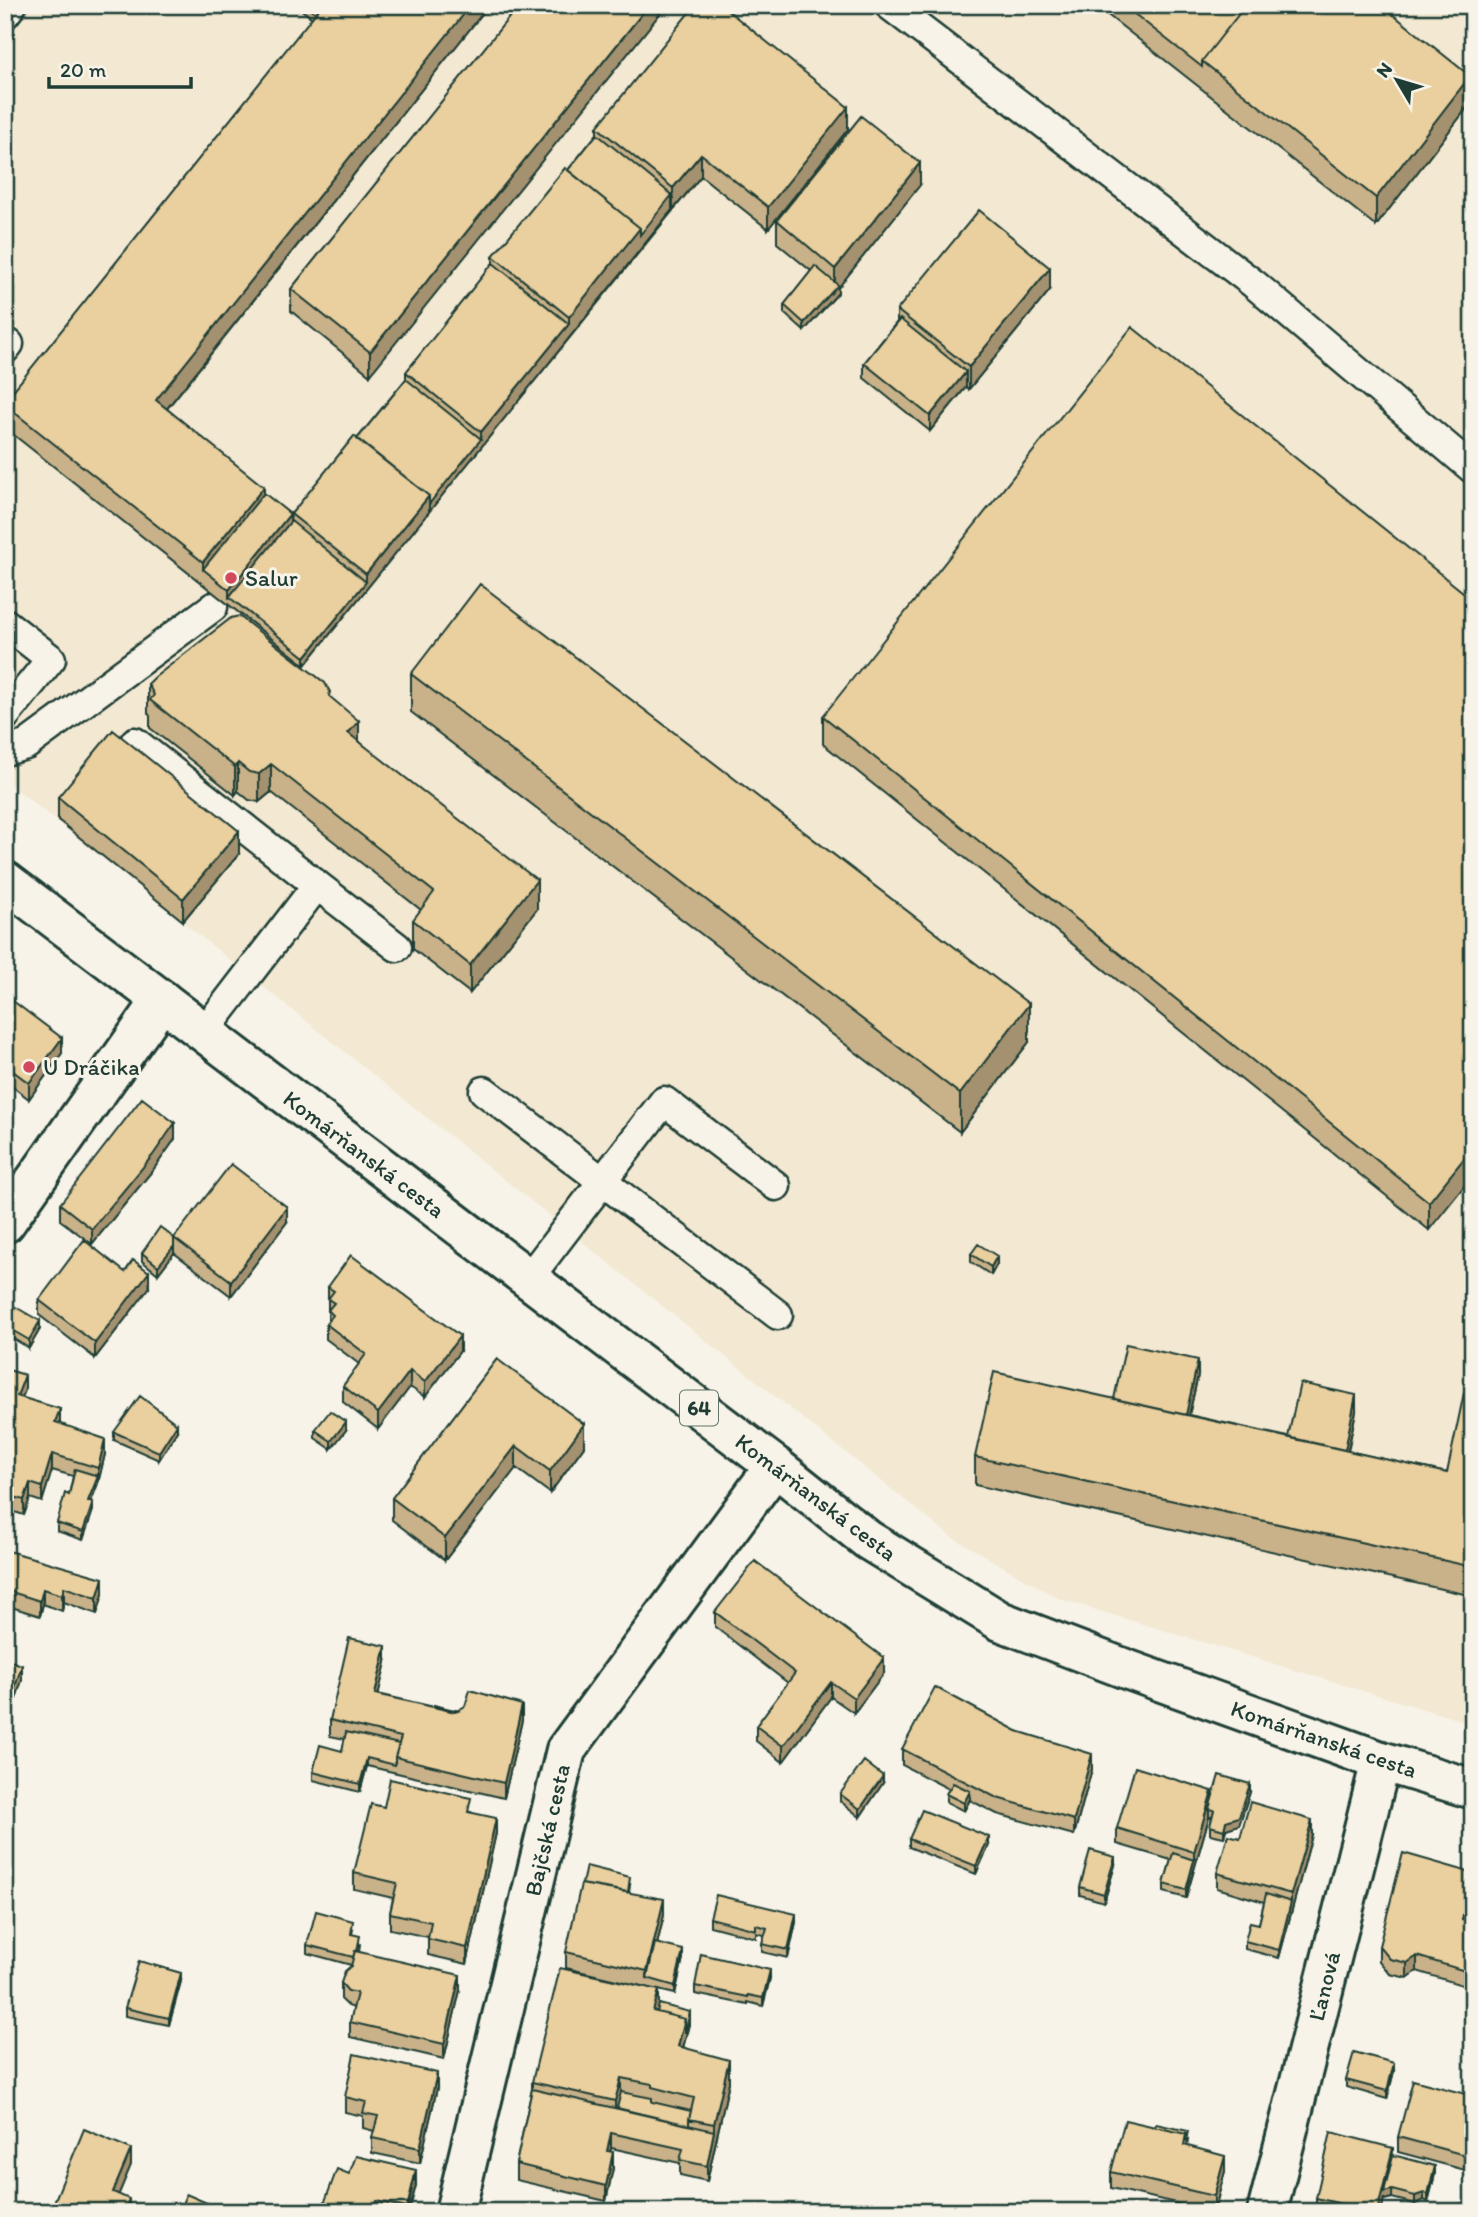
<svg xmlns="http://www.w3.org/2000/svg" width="1478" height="2217" font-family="Itim,sans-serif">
<rect width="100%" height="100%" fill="#f7f3e8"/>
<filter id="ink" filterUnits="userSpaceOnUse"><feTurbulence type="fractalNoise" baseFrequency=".0143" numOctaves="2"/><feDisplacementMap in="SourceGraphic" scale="14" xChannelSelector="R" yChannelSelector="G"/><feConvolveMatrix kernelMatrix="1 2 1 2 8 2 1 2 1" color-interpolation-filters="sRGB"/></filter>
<g filter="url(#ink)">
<path fill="#f3e8d2" d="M5,5H1473V1724L1060,1599L950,1536L5,780Z"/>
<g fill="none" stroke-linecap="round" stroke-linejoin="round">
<defs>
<path id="service" d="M889,5L1254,284L1473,469
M5,14L12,5
M5,349L9,344
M5,623L51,659L5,716
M135,742L317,885L204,1032
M5,751L26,745L213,607
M317,885L397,947
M484,1091L778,1315
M528,1279L664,1101L776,1186"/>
<path id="minor" d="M5,1223L162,1000
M455,2212L566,1750L775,1466
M1267,2212L1381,1761"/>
<path id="primary" d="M5,881L775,1466L868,1540L1000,1621L1126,1669L1381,1761L1473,1789"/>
</defs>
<use href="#service" stroke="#1f3d34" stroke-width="33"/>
<use href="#minor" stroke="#1f3d34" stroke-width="44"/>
<use href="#primary" stroke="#1f3d34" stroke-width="44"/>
<use href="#service" stroke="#f7f3e8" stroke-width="28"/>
<use href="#minor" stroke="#f7f3e8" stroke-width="38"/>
<use href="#primary" stroke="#f7f3e8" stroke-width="38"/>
</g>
<path fill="#c9b289" stroke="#1f3d34" stroke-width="2" d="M295,5H489L167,409L264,493L290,521L291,514L357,439L406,379V372L493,263V256L568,170L597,134V127L848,129L768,229L701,176L481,447L305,665L5,428V401L312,18Z
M519,5L370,375L291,311V289Z
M1095,5H1381L1470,104L1376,226Z
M920,185L838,288V293L804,331L784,313V305L811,271L777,243V220Z
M1050,290L969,389L966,387L930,431L864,378V363L897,322V310Z
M1473,600L1429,1230L823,744V716Z
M411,674L1029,1042L960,1132L411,712Z
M148,684L330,698L359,741L537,909L470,993L413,949V920L421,910L271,792L259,802L249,800L238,791L235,795L150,728V716L148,713Z
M58,797L239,854L183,921L58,820Z
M5,995L62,1053L29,1099L5,1081Z
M175,1139L153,1170L92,1244L60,1220V1204Z
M287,1222L231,1296L174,1253L158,1274L142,1261V1253L174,1238Z
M971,1254L997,1264L991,1275L971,1262Z
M125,1272L149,1288L95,1358L39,1315V1300Z
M328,1287L460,1351L425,1397L410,1387L378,1429L343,1402V1386L359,1364L326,1339V1324L328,1322Z
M5,1301L40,1329L29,1348L5,1334Z
M497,1359L584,1446L550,1493L516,1468L445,1560L392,1520V1498Z
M5,1369L25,1390L22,1397L105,1454L98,1483L91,1502L93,1510L83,1540L57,1531V1523L69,1495L73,1476L52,1470L42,1502L30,1498L24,1515L5,1509Z
M1198,1375L1189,1415L1288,1437L1356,1411L1348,1451L1447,1473L1473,1395V1596L975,1485V1457Z
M315,1430H346L331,1449L315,1438Z
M177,1431L159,1460L114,1440V1432Z
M5,1550L103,1594L97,1614L64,1602L62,1611L43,1604L40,1616L5,1605Z
M715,1612L884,1673L854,1713L831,1697L783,1762L756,1741V1726L788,1683L715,1627Z
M5,1659L22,1680L10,1717L5,1716Z
M386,1662L378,1694L434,1707L522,1720L504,1798L367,1766L360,1792L313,1780V1772L342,1751L345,1739L330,1736V1720Z
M1017,1731L1092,1769L1074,1835L997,1814L970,1800L964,1811L946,1802V1794L949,1789L902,1765V1749Z
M883,1783L860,1817L840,1801V1794Z
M1250,1792L1239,1825L1226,1829L1224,1837L1210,1834V1826L1212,1817H1209L1186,1898L1164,1892V1884L1171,1860L1117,1844V1828L1212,1798Z
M384,1807L471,1812L496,1833L467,1964L428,1955V1937L390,1929V1913L393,1898L354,1889V1873Z
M1312,1835L1279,1958L1245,1949V1941L1259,1924L1264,1902L1217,1888V1873L1240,1838Z
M909,1839L989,1845L976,1874L909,1847Z
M1115,1865L1104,1902L1080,1895V1887Z
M630,1885L629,1893L664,1915L657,1944L683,1958L675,1994L566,1968V1952Z
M1473,1895L1466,1920L1465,1986L1417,1971L1407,1978L1390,1974L1379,1961V1946Z
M710,1918L796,1922L788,1958L762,1952V1944L764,1935L756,1933V1938L710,1926Z
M353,1929L352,1934L360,1944L359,1952L460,1990L444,2059L350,2037V2022L354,2008L348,2006L341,1999V1983L351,1965L307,1953V1945Z
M770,1978L763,2006L748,2002V2005L695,1994V1986Z
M181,1981L169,2025L125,2016V2008Z
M659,2004L690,2020L683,2048L729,2082L707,2181L680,2175V2163L611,2148L610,2152L613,2168L606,2201L516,2180V2164L532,2089V2082Z
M1394,2071L1387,2099L1346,2087V2080Z
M437,2088L420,2163L372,2153V2138L374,2131L363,2128V2116L345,2112V2097Z
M1473,2096L1465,2170L1398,2152V2137Z
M1188,2139L1187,2146L1225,2171L1214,2212L1111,2188V2172Z
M1393,2155L1435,2174L1428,2202L1424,2200L1415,2204L1392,2198L1384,2200V2198L1381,2212H1316V2198Z
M349,2174L416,2185L409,2212H321Z"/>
<path fill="#a4916f" stroke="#1f3d34" stroke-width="2" d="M471,5H489L156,422V400Z
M649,5H667L370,375V352Z
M1470,76V104L1376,226V198Z
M848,107V129L768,229V207Z
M701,154V176L673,210V188Z
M920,163V185L838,288V293L804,331V323L835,288V269Z
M672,195V210L429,512V504L481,439V432L569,324V317L640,228Z
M1050,268V290L969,389V367Z
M966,372V387L930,431V416Z
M264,487V509L203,569V562Z
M429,496V512L305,665V657L366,582V574Z
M290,514V529L229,597V590Z
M12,632V670L5,678V640Z
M359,721V749L348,733Z
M238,763V791L235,795V767Z
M271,764V792L259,802V774Z
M239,831V854L183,921V899Z
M537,880V909L470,993V965Z
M1029,1004V1042L960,1132V1094Z
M62,1038V1053L29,1099V1083Z
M175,1123V1139L153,1170L92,1244V1229Z
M1473,1147V1175L1429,1230V1202Z
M287,1207V1222L231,1296V1281Z
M174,1246V1253L158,1274V1266Z
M997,1256V1264L991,1275V1267Z
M149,1272V1288L95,1358V1343Z
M40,1321V1329L29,1348V1340Z
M460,1336V1351L425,1397V1382Z
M1198,1360V1375L1183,1442V1427Z
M410,1371V1387L378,1429V1413Z
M25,1375V1390L17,1411V1396Z
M1356,1395V1411L1342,1478V1463Z
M60,1409V1424L55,1422Z
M346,1422V1430L331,1449V1441Z
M177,1424V1431L159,1460V1452Z
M584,1424V1446L550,1493V1471Z
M105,1439V1454L98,1483V1468Z
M516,1446V1468L445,1560V1538Z
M52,1454V1470L42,1502V1487Z
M98,1476V1483L88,1509V1501Z
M30,1483V1498L24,1515V1500Z
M93,1502V1510L83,1540V1532Z
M103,1578V1594L97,1614V1598Z
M64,1587V1602L62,1611V1595Z
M43,1589V1604L40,1616V1601Z
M386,1646V1662L375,1709V1694Z
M884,1658V1673L854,1713V1698Z
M22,1665V1680L10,1717V1702Z
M831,1682V1697L783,1762V1746Z
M522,1705V1720L504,1798V1783Z
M10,1754V1762L5,1778V1770Z
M1092,1754V1769L1074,1835V1820Z
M367,1758V1766L360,1792V1784Z
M7,1772V1787L5,1793V1778Z
M883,1776V1783L860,1817V1809Z
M1250,1784V1792L1239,1825L1226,1829L1224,1837V1830L1226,1821Z
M970,1791V1799L964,1811V1803Z
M1212,1791V1806L1209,1809V1817L1186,1898V1890L1194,1860V1852Z
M496,1818V1833L467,1964V1948Z
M1312,1820V1835L1279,1958V1950L1291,1902V1894Z
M989,1837V1845L976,1874V1866Z
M1115,1857V1865L1104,1902V1894Z
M1473,1880V1895L1462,1934V1919Z
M664,1899V1915L649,1979L647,1978V1971Z
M796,1914V1922L788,1958V1950Z
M1473,1945V1960L1465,1986V1971Z
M683,1950V1958L675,1994V1986Z
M1417,1956V1971L1407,1978V1963Z
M770,1970V1978L763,2006V1998Z
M181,1973V1981L169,2025V2018Z
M460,1975V1990L444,2059V2044Z
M659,1990V2012L653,2011Z
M690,2012V2020L678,2068V2046L685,2019Z
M729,2060V2082L707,2181V2166L714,2131V2124Z
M1394,2063V2071L1387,2099V2091Z
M437,2073V2088L420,2163V2148Z
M621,2078V2100L615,2115V2101Z
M1473,2124V2140L1465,2170V2155Z
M611,2133V2148L607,2167V2151Z
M1393,2148L1392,2198L1384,2200V2198L1381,2212H1377Z
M131,2149V2165L113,2208V2192Z
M613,2152V2168L606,2201V2186Z
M1225,2156V2171L1214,2212V2196Z
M1435,2166V2174L1428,2202V2194Z
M416,2170V2185L409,2212H407Z
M1424,2193V2200L1415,2204V2196Z
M129,2199V2212H124Z"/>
<path fill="#eacf9f" stroke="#1f3d34" stroke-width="2" d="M305,5H322L316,13Z
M322,5H471L156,400L264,487L203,562L5,405V401Z
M519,5H649L370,352L291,289Z
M695,5H721L848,107L768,207L701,154L673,188L597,127Z
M1123,5H1246L1202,61V67Z
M1246,5H1381L1470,76L1376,198L1202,61Z
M861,116L920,163L835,269L777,220Z
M597,134L672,195L640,235V228L568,170Z
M565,168L640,228L569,317L493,256Z
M979,210L1050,268L969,367L897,310Z
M493,263L569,324L481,432L406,372Z
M815,266L838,285L804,323L784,305Z
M900,319L966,372L930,416L864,363Z
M1132,327L1473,600V1147L1429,1202L823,716Z
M406,379L481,439L429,504V496L357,439Z
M354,436L429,496L366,574L291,514Z
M264,493L290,514L229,590L203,569Z
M291,521L366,582L305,657L229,597Z
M480,584L1029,1004L960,1094L411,674Z
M239,616L325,683L330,692L329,696L359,721L348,733L537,880L470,965L413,920L434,892L271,764L259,774L249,772L238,763L235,767L150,700L154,695L148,684L155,677L231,618Z
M5,627L12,632L5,640Z
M113,730L239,831L183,899L58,797Z
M5,995L62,1038L29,1083L5,1065Z
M142,1098L175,1123L153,1155L92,1229L60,1204Z
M231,1164L287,1207L231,1281L174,1238Z
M160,1227L174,1238V1246L158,1266L142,1253Z
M84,1240L125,1272L133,1260L149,1272L95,1343L39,1300Z
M978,1244L997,1256L991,1267L971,1254Z
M351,1255L460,1336L425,1382L410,1371L378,1413L343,1386L366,1354L326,1324L333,1315L328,1310L334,1303L328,1299L334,1291L328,1287Z
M5,1301L40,1321L29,1340L5,1326Z
M1126,1344L1198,1360L1186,1415L1114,1399Z
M497,1359L584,1424L550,1471L516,1446L445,1538L392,1498Z
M5,1369L25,1375L17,1396L60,1409L55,1422L105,1439L98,1468L52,1454L42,1487L30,1483L24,1500L5,1494Z
M994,1372L1447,1473L1464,1393L1473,1395V1567L975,1457Z
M1300,1383L1356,1395L1345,1450L1288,1437Z
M140,1396L177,1424L159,1452L114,1432Z
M330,1411L346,1422L331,1441L315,1430Z
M75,1469L98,1476L88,1501L93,1502L83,1532L57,1523L65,1493L69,1495Z
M5,1550L103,1578L97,1598L64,1587L62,1595L43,1589L40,1601L5,1590Z
M755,1561L884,1658L854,1698L831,1682L783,1746L756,1726L795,1673L715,1612Z
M349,1638L386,1646L375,1694L455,1712L465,1706L470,1690L522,1705L504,1783L395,1757L401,1737L330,1720Z
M5,1659L22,1665L10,1702L5,1701Z
M935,1687L1017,1731L1092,1754L1074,1820L997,1798L902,1749Z
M434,1705L458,1711L455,1712L434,1707Z
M346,1732L399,1744L395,1757V1765L367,1758L360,1784L313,1772L320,1745L342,1751Z
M5,1752L10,1754L5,1770Z
M864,1761L883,1776L860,1809L840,1794Z
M1135,1767L1212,1791L1194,1852L1117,1828Z
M1219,1775L1250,1784L1239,1817L1226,1821L1224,1830L1210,1826L1214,1810L1209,1809Z
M390,1779L471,1798L468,1812L496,1818L467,1948L428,1939L431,1922L390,1913L397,1883L354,1873L371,1804L384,1807Z
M953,1783L970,1791L964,1803L946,1794Z
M1250,1802L1312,1820L1291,1894L1217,1873L1228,1835L1240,1838Z
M922,1810L989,1837L976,1866L909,1839Z
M1090,1850L1115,1857L1104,1894L1080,1887Z
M1173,1853L1194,1860L1186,1890L1164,1884Z
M1403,1853L1473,1873V1880L1462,1919L1473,1922V1945L1465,1971L1417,1956L1407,1963L1390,1959L1379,1946Z
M586,1866L630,1877L628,1892L582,1884Z
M581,1884L664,1899L647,1971L566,1952Z
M1266,1894L1291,1902L1279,1950L1245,1941L1250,1922L1259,1924Z
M716,1895L796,1914L788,1950L762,1944L767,1928L756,1925V1930L710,1918Z
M316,1911L353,1921L351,1934L360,1936L357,1951H355L353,1957L307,1945Z
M655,1943L683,1950L675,1986L647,1978Z
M355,1951L460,1975L444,2044L350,2022L357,1993L348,1991L341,1983L345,1971L351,1966Z
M701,1954L770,1970L763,1998L748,1995V1997L695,1986Z
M139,1961L181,1973L169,2018L125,2008Z
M560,1968L659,1990L653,2011L685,2019L678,2046L729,2060L714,2124L689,2119L694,2098L652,2087V2084L621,2078L615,2101L532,2082Z
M659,2004L690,2012L685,2033V2019L657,2012Z
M1354,2052L1394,2063L1387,2091L1346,2080Z
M354,2054L437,2073L420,2148L372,2138L378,2116L363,2113L366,2102L345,2097Z
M1413,2080L1473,2096V2124L1465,2155L1398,2137Z
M532,2089L714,2131L707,2166L680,2160L683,2149L611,2133L607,2151L613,2152L606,2186L516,2164Z
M621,2092L652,2098V2102L691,2111L689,2119V2125L617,2108Z
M1125,2120L1186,2134L1184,2145L1225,2156L1214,2196L1111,2172Z
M1156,2124L1188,2131L1186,2141V2134L1155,2127Z
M84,2129L131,2149L113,2192L129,2199L124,2212H50Z
M1331,2132L1393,2148L1377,2212L1316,2198Z
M1393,2155L1435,2166L1428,2194L1424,2193L1415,2196L1392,2190L1384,2192Z
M356,2156L416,2170L407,2208L377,2201L374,2212H321L337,2169L349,2174Z
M186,2194L207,2203L203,2212H179Z
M506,2206L521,2212H505Z"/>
</g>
<g fill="#d1495b" stroke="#f7f3e8" stroke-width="2.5">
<circle cx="231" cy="578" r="7"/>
<circle cx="29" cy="1067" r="7"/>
</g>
<g text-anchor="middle" stroke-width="6" stroke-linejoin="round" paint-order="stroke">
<rect fill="#f7f3e8" stroke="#60746a" stroke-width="2" x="680" y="1390.5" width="38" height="35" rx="5"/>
<g font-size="21" font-weight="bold" fill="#1f3d34">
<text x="699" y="1415">64</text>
</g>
<g font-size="23" fill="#1f3d34" stroke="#f7f3e8" text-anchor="start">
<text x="245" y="586">Salur</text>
<text x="43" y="1075">U Dráčika</text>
</g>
<g font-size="23" fill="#1f3d34" stroke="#f7f3e8">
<text transform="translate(364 1154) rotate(37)" y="8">Komárňanská cesta</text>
<text transform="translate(816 1497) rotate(37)" y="8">Komárňanská cesta</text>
<text transform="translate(1324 1739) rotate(19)" y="8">Komárňanská cesta</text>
<text transform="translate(547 1830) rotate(-77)" y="8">Bajčská cesta</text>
<text transform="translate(1324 1986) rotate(-76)" y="8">Ľanová</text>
</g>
</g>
<rect width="1478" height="2217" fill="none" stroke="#f7f3e8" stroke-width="28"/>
<rect x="14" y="14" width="1450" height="2189" fill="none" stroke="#1f3d34" stroke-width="2.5" filter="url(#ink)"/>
<g transform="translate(1397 80) rotate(308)" stroke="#f7f3e8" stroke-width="5" paint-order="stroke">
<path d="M0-5L12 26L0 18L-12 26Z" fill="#1f3d34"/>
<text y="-10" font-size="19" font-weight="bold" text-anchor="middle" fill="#1f3d34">N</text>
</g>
<path d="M49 77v10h142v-10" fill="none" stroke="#1f3d34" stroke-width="3.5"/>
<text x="60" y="77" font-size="21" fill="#1f3d34" stroke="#f7f3e8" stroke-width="5" paint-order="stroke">20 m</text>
</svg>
